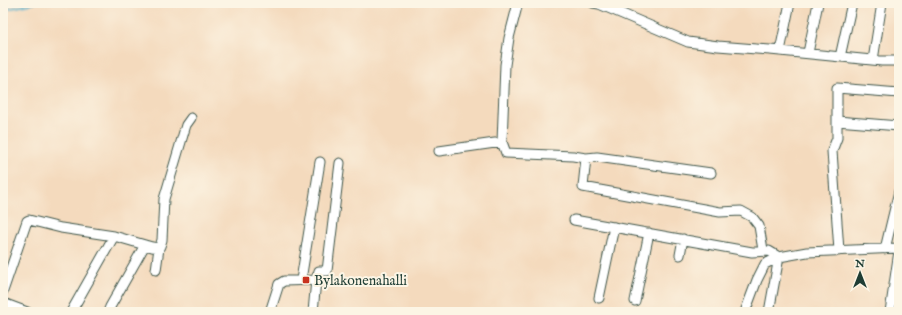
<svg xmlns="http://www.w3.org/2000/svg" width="902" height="315" font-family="'IM FELL English',serif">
<rect width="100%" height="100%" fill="#fcf5e5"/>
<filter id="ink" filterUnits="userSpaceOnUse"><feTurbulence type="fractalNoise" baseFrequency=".025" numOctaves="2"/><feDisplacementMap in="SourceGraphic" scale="8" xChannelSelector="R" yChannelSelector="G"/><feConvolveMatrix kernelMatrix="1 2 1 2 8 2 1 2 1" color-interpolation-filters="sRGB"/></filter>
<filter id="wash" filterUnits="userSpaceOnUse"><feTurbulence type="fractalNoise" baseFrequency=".012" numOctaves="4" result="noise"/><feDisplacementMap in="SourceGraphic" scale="16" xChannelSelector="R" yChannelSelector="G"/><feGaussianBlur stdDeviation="0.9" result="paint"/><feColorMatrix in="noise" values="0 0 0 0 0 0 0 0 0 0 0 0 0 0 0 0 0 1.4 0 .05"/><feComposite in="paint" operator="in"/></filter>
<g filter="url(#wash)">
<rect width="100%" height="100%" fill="#f4dabd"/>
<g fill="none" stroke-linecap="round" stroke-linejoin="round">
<path stroke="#4db1cc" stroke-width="2" d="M3,10L35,3"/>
</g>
</g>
<g filter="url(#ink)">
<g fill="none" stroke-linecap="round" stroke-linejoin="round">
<defs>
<path id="minor" d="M518,3L509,38L505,65L502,142L506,153L573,156L586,158L597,157L711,173
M593,3L599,4L688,42L718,46L770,50L882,61H899
M780,51L790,3
M808,53L818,3
M840,57L852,3
M873,60L882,3
M837,121L899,126
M439,151L502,142
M586,158L583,187L720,212L741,211L752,217L759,226L763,250
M574,220L752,252L769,251L779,257
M885,249L899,191
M839,251L832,151L837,138V88L899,93
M680,255L683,239
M156,270L159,248
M301,280L320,162
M316,280L319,271H327L340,163
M3,291L27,221L29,220L61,228L114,236L152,247L159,248L160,246L162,240L164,199L186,125L191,118
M599,298L614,227
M635,301L649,233
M3,303L27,312
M71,312L114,236
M108,312L110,307L145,245
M270,312L279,284L284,281L316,280L313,312
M745,312L757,280L765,264L779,257
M769,312L779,257L807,252L899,248
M890,312L899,251"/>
</defs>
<use href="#minor" stroke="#3f5549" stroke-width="11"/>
<use href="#minor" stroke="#fff" stroke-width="9"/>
</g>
</g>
<rect fill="#c8321e" stroke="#fcf5e5" stroke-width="1.5" x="302" y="276" width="8" height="8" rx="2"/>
<g text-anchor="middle" stroke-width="4" stroke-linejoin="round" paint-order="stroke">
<g font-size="14" fill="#1f3d34" stroke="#fcf5e5" text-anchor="start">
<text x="314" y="285">Bylakonenahalli</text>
</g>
</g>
<rect width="902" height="315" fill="none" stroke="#fcf5e5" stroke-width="16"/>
<g transform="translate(860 273)" stroke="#fcf5e5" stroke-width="3" paint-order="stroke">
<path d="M0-3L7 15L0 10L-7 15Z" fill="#1f3d34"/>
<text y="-6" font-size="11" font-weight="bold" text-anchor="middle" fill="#1f3d34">N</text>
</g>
</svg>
